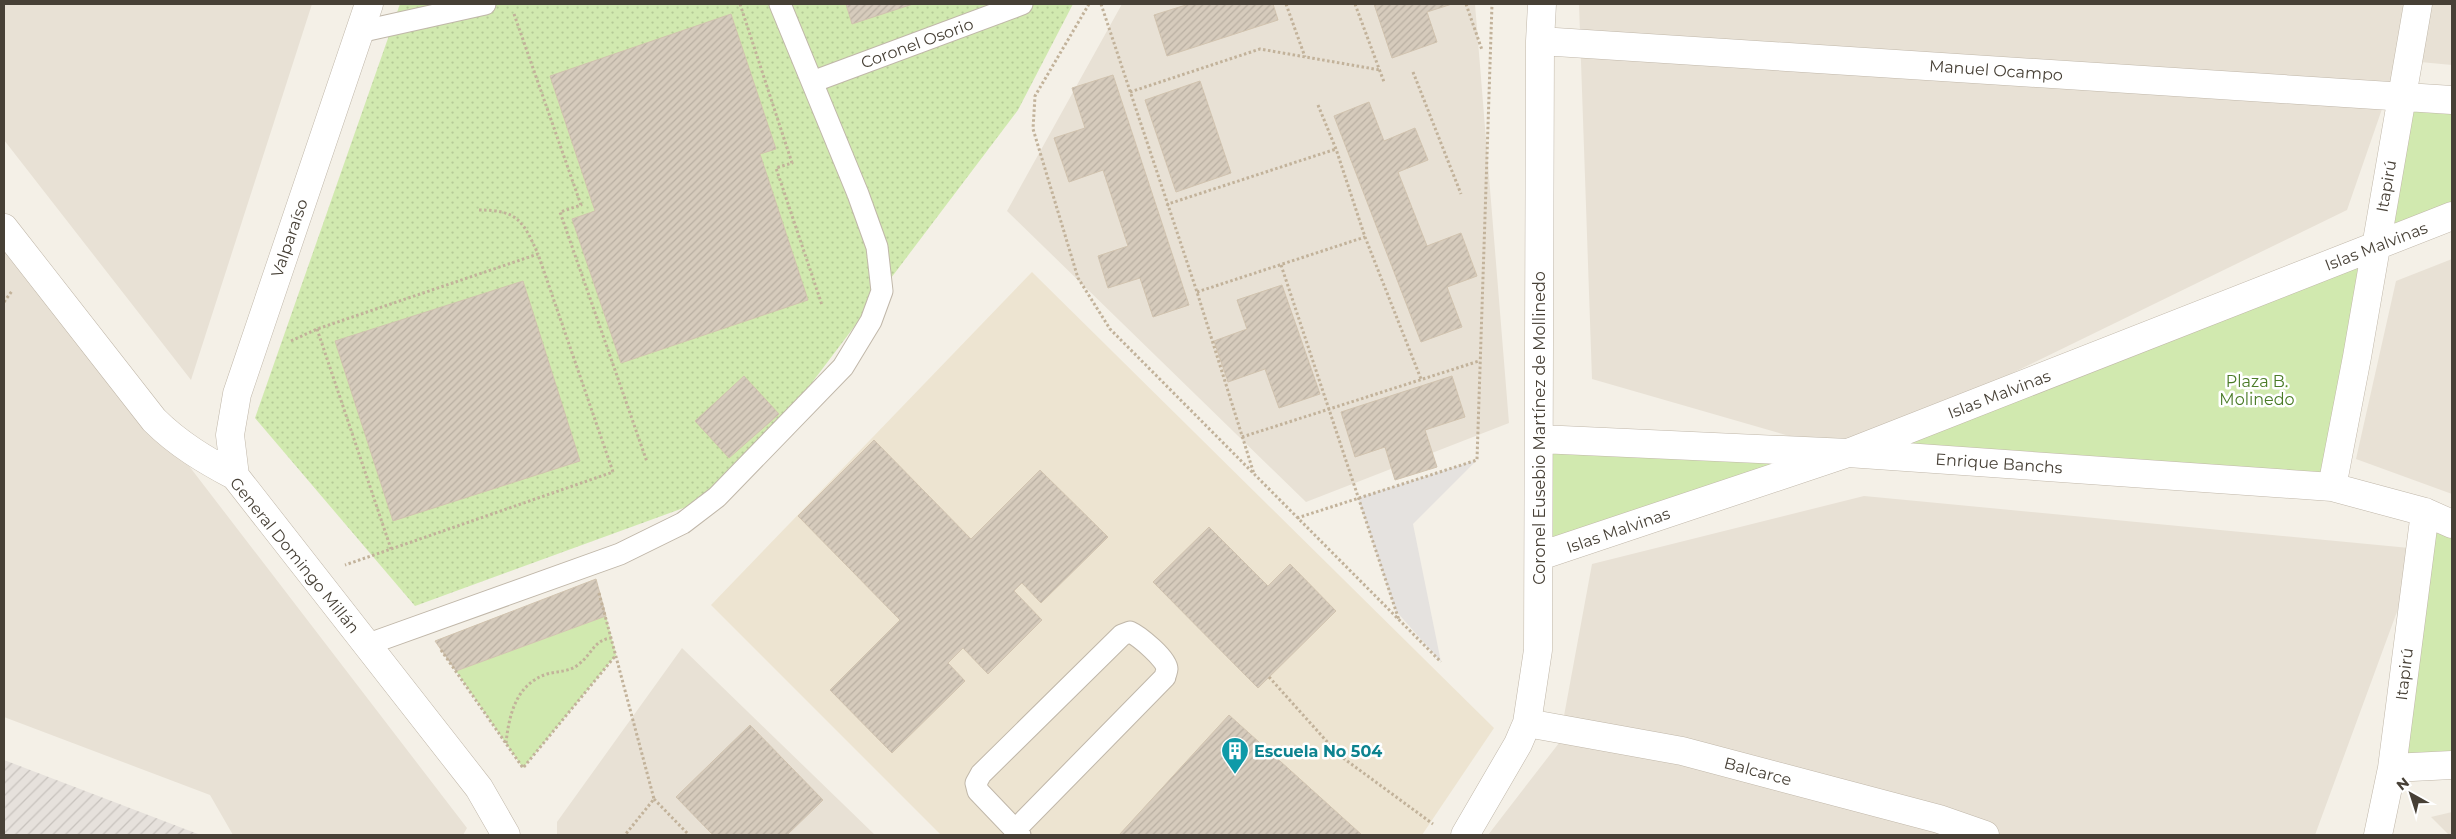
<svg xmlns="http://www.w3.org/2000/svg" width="2456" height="839" font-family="Montserrat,sans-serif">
<defs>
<pattern id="industrial-furrows" width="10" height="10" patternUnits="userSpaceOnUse" patternTransform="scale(1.25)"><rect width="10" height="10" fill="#e6e1dc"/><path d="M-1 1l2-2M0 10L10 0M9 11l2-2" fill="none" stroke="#c7c2bd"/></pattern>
<pattern id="grass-dots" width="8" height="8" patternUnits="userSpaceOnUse" patternTransform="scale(1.25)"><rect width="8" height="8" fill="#d1e9af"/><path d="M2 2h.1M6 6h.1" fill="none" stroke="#b5c997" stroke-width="1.8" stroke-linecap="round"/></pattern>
<pattern id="building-hatch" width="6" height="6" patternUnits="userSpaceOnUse" patternTransform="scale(1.25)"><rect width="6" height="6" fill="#d6cbbc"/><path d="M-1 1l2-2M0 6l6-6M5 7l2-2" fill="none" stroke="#b9afa2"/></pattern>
</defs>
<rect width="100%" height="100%" fill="#f4f0e7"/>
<path fill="#e8e1d5" d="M4,4H312L191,380L4,140Z
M1122,4H1475L1509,423L1306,502L1007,211Z
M1579,4H2452V65L2399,60L2347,210L1848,453L1592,379Z
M4,225L467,828L463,835H233L210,795L4,717Z
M2452,259V494L2356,459L2396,281Z
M1864,496L2420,549L2315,835H1488L1559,743L1592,564Z
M682,648L875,835H557V822Z
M2452,812V835H2449L2431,817Z"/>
<path fill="url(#industrial-furrows)" d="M4,760L198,834L199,835H4Z"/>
<path fill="#ede4d1" d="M1032,272L1494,728L1422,835H941L711,605Z"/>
<path fill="url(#grass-dots)" d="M400,4H1073L1018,110L730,491L415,606L255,418Z"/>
<path fill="#d1e9af" d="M2403,96L2452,100V216L2375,246L2332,487L1848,453L1540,556V439L1848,453L2375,246Z
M2425,512L2452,524V765L2392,768Z
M606,616L616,655L523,768L456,671Z"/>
<path fill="#e5e2df" d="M1477,460L1413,524L1441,662L1396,611L1358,498Z"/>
<path fill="url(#building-hatch)" stroke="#d1c3af" d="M846,4H913L852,24Z
M1189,4H1273L1278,20L1167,56L1154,15Z
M1374,4H1452L1427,12L1437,42L1392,58Z
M731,14L776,149L760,154L808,300L621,363L572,219L595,211L550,76Z
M1113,75L1189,305L1153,317L1140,278L1108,288L1098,256L1128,246L1103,170L1069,182L1054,138L1085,128L1072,88Z
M1200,81L1231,173L1176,192L1145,100Z
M1369,102L1384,141L1415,128L1428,160L1398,172L1427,246L1461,233L1477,276L1447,287L1462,327L1421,342L1334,116Z
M523,281L580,461L393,521L335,341Z
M1282,285L1320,394L1279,408L1265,369L1228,382L1214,341L1247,329L1237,300Z
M744,376L779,414L729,458L695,421Z
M1452,376L1465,417L1425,430L1437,467L1395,480L1385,447L1355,457L1341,412Z
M874,440L971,539L1040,470L1108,537L1041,603L1022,583L1014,591L1042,620L988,674L963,648L948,663L965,681L892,753L830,690L900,620L798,516Z
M1209,527L1268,586L1290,564L1336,611L1258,688L1153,582Z
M596,579L606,616L456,671L435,641Z
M1229,715L1362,835H1119Z
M750,725L823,800L787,835H713L676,797Z"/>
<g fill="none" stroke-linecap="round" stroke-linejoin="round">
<defs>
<path id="lane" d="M359,32L485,4
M812,82L1022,4
M366,645L620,554L683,523L717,497L843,367L871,321L882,291L877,247L858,194L780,4
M1015,830L1165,677C1165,676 1167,670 1167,669C1167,659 1139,636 1130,632L1122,635L981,774L976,783L978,791L1020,835"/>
<path id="street" d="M1540,41L2452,100
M4,228L154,420C178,444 205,460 235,476L479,788L506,835
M1540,439L1848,453L2332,487L2425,512L2452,524
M235,476L230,435L237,394L369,4
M2332,487L2357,357L2418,4
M1540,556L1848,453L2452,216
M1527,723L1682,751L1939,819L1985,835
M2392,768L2452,765
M1465,835L1518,744L1527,723L1538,650L1540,41L1542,4
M2378,835L2392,768L2425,512"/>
</defs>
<use href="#lane" stroke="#c0b7a9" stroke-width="23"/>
<use href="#street" stroke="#c0b7a9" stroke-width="29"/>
<path stroke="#c2b29a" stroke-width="3" stroke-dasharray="2.5 2.5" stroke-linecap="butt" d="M740,4L792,163L776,168L822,305
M1089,4L1035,96L1033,129L1078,278L1110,329L1441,662
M1101,4L1197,292L1254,474
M1286,4L1305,57
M1355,4L1384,82
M1466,4L1482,50
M514,14L581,205L560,212L647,462
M1413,72L1461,194
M1130,92L1260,49L1380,70
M1318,105L1336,149L1365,237L1421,379
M1167,206L1168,204L1336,149
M479,210C518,210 523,221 538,254
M1281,265L1399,620
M1197,292L1365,237
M4,302L12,291
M317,329L391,549
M291,341L317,329L538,254L613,472L345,565
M1242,437L1479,361
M1297,518L1477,460L1492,4
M599,593L654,799L625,835
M441,650L523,768L616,655
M1269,677L1339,755L1433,824
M506,743C509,715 516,684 547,674C558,671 570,672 579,664C592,654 594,640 611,638
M654,799L689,835"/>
<use href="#lane" stroke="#fff" stroke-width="21"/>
<use href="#street" stroke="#fff" stroke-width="28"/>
</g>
<defs>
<symbol id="building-pin" viewBox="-11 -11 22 30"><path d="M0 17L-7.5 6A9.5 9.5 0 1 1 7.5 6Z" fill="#0f9aa8" stroke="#fff"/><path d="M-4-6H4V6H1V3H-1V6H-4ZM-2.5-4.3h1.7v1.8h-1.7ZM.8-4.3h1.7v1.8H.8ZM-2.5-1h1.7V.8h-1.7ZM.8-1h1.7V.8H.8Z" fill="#fff"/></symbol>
</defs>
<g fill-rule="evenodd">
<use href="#building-pin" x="1219" y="735" width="32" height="43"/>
</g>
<g text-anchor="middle" stroke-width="5" stroke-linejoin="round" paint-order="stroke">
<g font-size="16" fill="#474036" stroke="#fff">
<text transform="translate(917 43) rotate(-20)" y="6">Coronel Osorio</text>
<text transform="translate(1996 70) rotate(4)" y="6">Manuel Ocampo</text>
<text transform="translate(2386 186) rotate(-80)" y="6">Itapirú</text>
<text transform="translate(289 238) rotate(-71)" y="6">Valparaíso</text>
<text transform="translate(2376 246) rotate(-21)" y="6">Islas Malvinas</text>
<text transform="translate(1999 394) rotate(-21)" y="6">Islas Malvinas</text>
<text transform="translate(1539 428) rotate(-90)" y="6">Coronel Eusebio Martínez de Mollinedo</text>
<text transform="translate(1999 463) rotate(4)" y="6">Enrique Banchs</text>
<text transform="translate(1618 530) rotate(-19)" y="6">Islas Malvinas</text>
<text transform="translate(295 555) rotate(51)" y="6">General Domingo Millán</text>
<text transform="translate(2404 674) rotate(-83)" y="6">Itapirú</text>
<text transform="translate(1758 771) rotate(15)" y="6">Balcarce</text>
</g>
<g font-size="16" fill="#4a7b27" stroke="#fff">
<text x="2257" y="387">Plaza B.<tspan x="2257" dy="18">Molinedo</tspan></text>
</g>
<g font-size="16" font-weight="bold" fill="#0d838f" stroke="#fff" text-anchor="start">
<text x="1254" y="757">Escuela No 504</text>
</g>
</g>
<rect width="2456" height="839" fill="none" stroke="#474036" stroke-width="10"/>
<g transform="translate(2411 794) rotate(321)" stroke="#ffffff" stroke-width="4" paint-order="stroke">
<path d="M0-4L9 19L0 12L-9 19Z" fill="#474036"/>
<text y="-8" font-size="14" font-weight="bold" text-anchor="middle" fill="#474036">N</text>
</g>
</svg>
